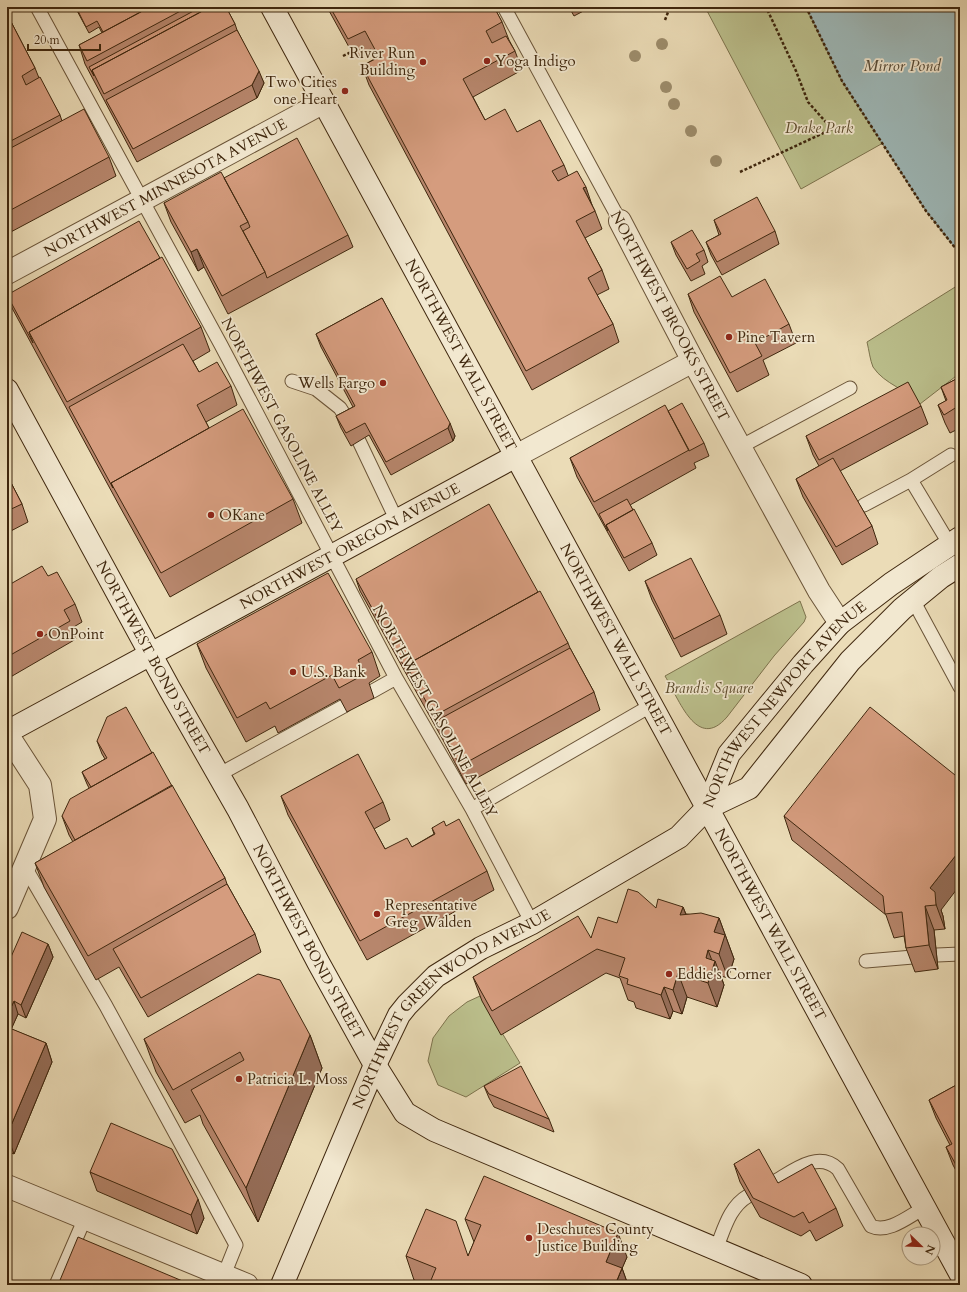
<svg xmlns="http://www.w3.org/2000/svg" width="967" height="1292" font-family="Cardo,serif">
<rect width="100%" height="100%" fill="#ebdcb7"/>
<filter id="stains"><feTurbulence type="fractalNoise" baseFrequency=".005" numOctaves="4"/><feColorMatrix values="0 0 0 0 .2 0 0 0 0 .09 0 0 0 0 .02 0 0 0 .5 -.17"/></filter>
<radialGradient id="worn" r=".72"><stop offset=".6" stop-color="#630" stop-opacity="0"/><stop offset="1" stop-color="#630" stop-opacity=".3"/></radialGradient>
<path fill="#bbbf8c" stroke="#7d734d" d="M705,7H806L842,81L883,143L801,189Z
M960,284V373L920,404C907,389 885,385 873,367C870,360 869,350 867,342Z
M800,601L806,617L804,622L774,656L727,717C697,752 679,699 665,676Z
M480,996L520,1063L466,1097L438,1085L428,1061L433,1038L449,1016L467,1002Z"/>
<path fill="#9eb9b9" stroke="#787f75" d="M806,7H960V254L926,211L842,81Z"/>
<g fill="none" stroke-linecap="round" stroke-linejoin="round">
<defs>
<path id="lane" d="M37,7L221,345L396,678L472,809L532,923
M504,7L620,221
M292,381L316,389L340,408L350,424
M359,441L397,521
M740,447L850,388
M911,480L951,455
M864,505L911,480L950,545
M913,600L960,687
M371,692L396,678
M218,775L344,706
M472,809L652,705
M25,867L106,1006L236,1245L224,1275
M937,955L960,954
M866,961L913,957
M774,1182C793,1171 818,1150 838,1169L871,1226C888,1234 909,1216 924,1208
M716,1249C724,1230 729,1207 748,1196
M56,1285L85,1218"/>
<g id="street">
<path d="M620,221L693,361L819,591L840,623"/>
<path id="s1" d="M7,273L324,102"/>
<path d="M516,456L693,361"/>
<path d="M7,734L40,785L45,819L7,908"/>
<path d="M7,1186L247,1285"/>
</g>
<g id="secondary">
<path id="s2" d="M272,7L960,1273"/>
<path id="s3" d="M7,390L169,688L238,809L318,962L375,1065L405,1113L434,1130L801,1285"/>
<path id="s4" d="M7,732L516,456"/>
<path id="s5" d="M707,808L729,754L803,664L840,623L891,584L960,538"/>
<path id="s6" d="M282,1285L375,1065L399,1015L407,1005L436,976L481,948L532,923L679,837L707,808L749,788L850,661L902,609L941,577L960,565"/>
</g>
</defs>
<use href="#lane" stroke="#6a5438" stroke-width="15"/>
<use href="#street" stroke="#6a5438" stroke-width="24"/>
<use href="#secondary" stroke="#3f270e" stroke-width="24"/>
<path stroke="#3f270e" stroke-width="2.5" stroke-dasharray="3 2" stroke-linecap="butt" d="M806,7L842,81L926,211L960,254
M665,20L670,7
M343,56L351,52
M740,172L832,129L808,102L796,71L766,7"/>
<use href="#lane" stroke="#f2e8d0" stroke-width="13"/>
<use href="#street" stroke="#f2e8d0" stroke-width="22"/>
<use href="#secondary" stroke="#f2e8d0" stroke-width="22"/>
</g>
<g fill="#9d8d6c">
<circle cx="662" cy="44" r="6"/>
<circle cx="635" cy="56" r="6"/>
<circle cx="666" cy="87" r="6"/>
<circle cx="674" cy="104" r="6"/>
<circle cx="691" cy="131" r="6"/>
<circle cx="716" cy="161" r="6"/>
</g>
<path fill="#b7866c" stroke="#3f270e" d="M75,7H226L235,24L237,30L264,83L257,98L137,162L85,64L79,45L102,33L99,27L89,33Z
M327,7H494L502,22L509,40L515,51L522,70L473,97L485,120L517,132L564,165L568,175L592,205L595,211L602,229L585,238L602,270L609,289L597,295L613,324L619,342L532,390L369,85L362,66L376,58L371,49L355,58Z
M569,7H591L574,16Z
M7,14L35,68L39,78L60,115L62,121L109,157L116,176L7,234Z
M224,178L348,235L353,247L228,314L204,267L198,271L171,222L164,203Z
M714,220L775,231L779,244L722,275L711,255L706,242L719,235Z
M671,242L704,250L708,262L702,266L705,274L691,281L676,255Z
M160,258L201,327L210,351L193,361L199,372L231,386L237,405L206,422L209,428L293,499L302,523L170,597L120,507L38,356L12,308L7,295Z
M688,294L789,324L796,343L763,360L769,375L737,392L694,312Z
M382,298L455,436L453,441L391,475L369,435L351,446L341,428L336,416L353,407L321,347L316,334Z
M960,377V428L950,433L945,423L938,405L946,401L941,387Z
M921,406L928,424L840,471L872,526L878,544L842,565L803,497L796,479L819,466L813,455L806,436Z
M668,411L704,443L709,456L694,463L696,468L630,505L652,543L657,555L629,571L577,477L570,458Z
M7,475L22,504L28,522L7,533Z
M48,576L75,604L82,622L72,628L76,639L7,679V586Z
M356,579L538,592L568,643L570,648L594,692L600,710L466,784L443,740L360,591Z
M645,581L720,615L727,634L681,657L652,600Z
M197,644L372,652L380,676L369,683L374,698L347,712L340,699L278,733L275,726L246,742L206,668Z
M97,741L152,753L225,878L227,884L255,934L261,952L148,1017L119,967L96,980L44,887L35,863L73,842L69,835L62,816L89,788L87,784L82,772L105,759L102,754Z
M960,779L941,910L943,916L945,929L934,930L938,969L915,972L906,948L904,936L894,938L886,915L792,840L784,816Z
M281,796L383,802L390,820L374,829L385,849L412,847L434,834L432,828L446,826L487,871L494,890L367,960L288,815Z
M683,907L686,914L719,918L734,959L728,978L721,976L724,985L717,1007L687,997L682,1014L673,1011L670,1019L636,1008L634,1002L628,1000L620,978L606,973L501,1035L482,1001L473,977L591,938L617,923Z
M48,944L53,957L26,1018L18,1014L11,1029L46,1043L52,1062L14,1154L7,1151V966Z
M310,1035L322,1068L258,1222L203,1124L200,1115L185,1123L156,1072L144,1039Z
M960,1083V1178L953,1165L946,1147L950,1145L936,1118L929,1100Z
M484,1086L549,1119L554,1132L494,1107L489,1098Z
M734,1164L836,1208L843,1226L816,1241L810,1230L801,1236L760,1217L740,1182Z
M90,1172L204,1218L197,1234L97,1191Z
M465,1219L627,1257L622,1268L628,1285H427L414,1280L406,1256H468L474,1242Z"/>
<path fill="#956d58" stroke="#3f270e" d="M259,71L264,83L257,98L252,85Z
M586,187L592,205L583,188Z
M197,249L204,267L198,271L191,252Z
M450,423L455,436L453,441L448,428Z
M960,850V885L941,910L943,916L945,929L930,888Z
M925,906L934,930L938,969L929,945Z
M683,907L692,931L680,915Z
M719,918L734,959L728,978L719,954L714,932Z
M48,944L53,957L26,1018L21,1005Z
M708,950L714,966L715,961L724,985L717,1007L708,983L706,958Z
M678,973L687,997L682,1014L673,990Z
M664,987L673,1011L670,1019L661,995Z
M14,1001L18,1014L10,1032L7,1023V1016Z
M310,1035L322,1068L258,1222L246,1188Z
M46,1043L52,1062L14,1154L7,1135Z
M198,1199L204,1218L197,1234L191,1215Z
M7,1227L11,1237L7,1246Z
M618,1233L627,1257L615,1285L606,1262Z
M622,1268L628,1285H615Z"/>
<path fill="#d59c7e" stroke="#3f270e" d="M76,7H150L103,32L97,21L86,27Z
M150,7H188L87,61L79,45Z
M201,7H210L92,70L94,76L89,67Z
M210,7H226L235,24L104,94L92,70Z
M330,7H494L502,22L486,31L492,43L506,36L515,51L463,79L485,120L505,109L517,132L540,120L564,165L552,171L558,181L577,171L586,187L583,188L595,211L576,221L602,270L588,278L613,324L526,371L362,66L379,57L365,31L348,39Z
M7,14L35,68L22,76L26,85L40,77L60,115L7,143Z
M237,30L259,71L252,85L133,149L106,100Z
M84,109L109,157L7,212V150Z
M297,138L348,235L267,278L265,272L243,231L250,227L248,222L224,178Z
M221,172L248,222L240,226L265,272L222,296L197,249L191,252L164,203Z
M757,197L775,231L717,262L706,242L721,234L714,220Z
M139,221L160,258L29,332L33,343L7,295Z
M692,230L704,250L696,254L700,261L687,269L671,242Z
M162,257L201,327L67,402L29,332Z
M720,276L732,297L765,279L789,324L755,343L762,356L730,373L688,294Z
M382,298L450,423L448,428L386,462L365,423L346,433L336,416L355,406L316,334Z
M183,344L199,372L217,362L231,386L197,405L209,428L111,483L113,488L69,407Z
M960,377V405L944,415L938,405L947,400L941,387Z
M908,382L921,406L819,460L806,436Z
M682,403L704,443L689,451L668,411Z
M665,405L689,450L594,502L570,458Z
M243,409L293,499L161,573L111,483Z
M833,458L872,526L836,547L796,479Z
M7,475L22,504L7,511Z
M627,499L633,510L606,525L608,531L599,514Z
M489,504L538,592L406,665L410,677L356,579Z
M634,509L652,543L624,558L606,525Z
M691,558L720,615L674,639L645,581Z
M42,566L48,576L57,572L75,604L64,610L70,621L7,657V586Z
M328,573L372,652L358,660L365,674L339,688L332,675L270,709L266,702L237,718L197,644Z
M540,591L568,643L434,716L406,665Z
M570,648L594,692L460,766L436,721Z
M126,707L152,753L91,787L82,772L107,758L97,741L107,717Z
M870,707L960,779V850L930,888L935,892L936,905L925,906L929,945L906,948L902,912L885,914L883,896L784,816Z
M153,752L172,786L75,840L62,816L70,799Z
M358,754L383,802L365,812L385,849L407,838L412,847L435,834L432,828L444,821L446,826L459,819L487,871L360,941L281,796Z
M172,785L225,878L88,956L35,863Z
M227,884L255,934L141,998L113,949Z
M628,889L638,892L656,908L658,899L683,907L680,915L701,913L719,918L714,932L725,935L719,954L708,950L706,958L715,961L708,983L678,973L673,990L664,987L661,995L627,984L628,979L619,976L625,958L597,949L492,1011L473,977L578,916L591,938L598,917L617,923Z
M22,932L48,944L21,1005L14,1001L7,1016V966Z
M258,974L280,980L310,1035L246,1188L191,1090L244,1060L240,1052L173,1090L144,1039Z
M7,1027L46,1043L7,1135Z
M521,1066L549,1119L489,1094L484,1086Z
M960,1083V1172L946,1147L952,1144L929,1100Z
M111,1123L172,1149L198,1199L191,1215L90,1172Z
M759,1149L778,1183L812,1164L836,1208L809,1223L803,1212L794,1217L753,1198L734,1164Z
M484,1176L618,1233L606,1262L622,1268L615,1285H429L436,1268L406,1256L426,1209L456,1221L468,1256L481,1225L465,1219Z
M78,1237L192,1285H58Z"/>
<g fill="#8f2418" stroke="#f2e8d0" stroke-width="1.5">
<circle cx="487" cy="61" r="4"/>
<circle cx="423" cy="62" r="4"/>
<circle cx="345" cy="91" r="4"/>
<circle cx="729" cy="337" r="4"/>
<circle cx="383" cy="383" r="4"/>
<circle cx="211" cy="515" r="4"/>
<circle cx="40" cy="634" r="4"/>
<circle cx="293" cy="672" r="4"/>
<circle cx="377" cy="914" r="4"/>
<circle cx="669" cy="974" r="4"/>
<circle cx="239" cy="1079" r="4"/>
<circle cx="529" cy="1238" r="4"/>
</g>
<g text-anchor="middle" stroke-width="3.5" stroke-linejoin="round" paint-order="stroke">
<g font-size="15" fill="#3f270e" stroke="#f2e8d0" text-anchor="start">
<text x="415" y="58" text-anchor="end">River Run<tspan x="415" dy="17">Building</tspan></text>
<text x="495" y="66">Yoga Indigo</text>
<text x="337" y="87" text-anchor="end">Two Cities<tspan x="337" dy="17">one Heart</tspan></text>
<text x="737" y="342">Pine Tavern</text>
<text x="375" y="388" text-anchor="end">Wells Fargo</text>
<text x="219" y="520">OKane</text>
<text x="48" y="639">OnPoint</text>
<text x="301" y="677">U.S. Bank</text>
<text x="385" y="910">Representative<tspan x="385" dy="17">Greg Walden</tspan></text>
<text x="677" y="979">Eddie's Corner</text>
<text x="247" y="1084">Patricia L. Moss</text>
<text x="537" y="1234">Deschutes County<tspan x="537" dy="17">Justice Building</tspan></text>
</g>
<g font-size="15" font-style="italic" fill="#5e4d2e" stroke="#f2e8d0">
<text x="819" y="133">Drake Park</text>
<text x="709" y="693">Brandis Square</text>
</g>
<g font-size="15" fill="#3f270e" stroke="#f2e8d0">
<text dy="5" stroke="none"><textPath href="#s1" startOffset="180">NORTHWEST MINNESOTA AVENUE</textPath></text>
<text transform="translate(670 316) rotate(62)" y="5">NORTHWEST BROOKS STREET</text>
<text dy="5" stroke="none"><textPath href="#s2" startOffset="396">NORTHWEST WALL STREET</textPath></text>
<text transform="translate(282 425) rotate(62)" y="5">NORTHWEST GASOLINE ALLEY</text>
<text dy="5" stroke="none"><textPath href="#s4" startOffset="390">NORTHWEST OREGON AVENUE</textPath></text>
<text dy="5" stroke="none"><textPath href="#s2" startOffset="720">NORTHWEST WALL STREET</textPath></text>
<text dy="5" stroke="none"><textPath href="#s3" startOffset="305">NORTHWEST BOND STREET</textPath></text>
<text dy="5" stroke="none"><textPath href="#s5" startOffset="131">NORTHWEST NEWPORT AVENUE</textPath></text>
<text transform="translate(435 711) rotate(61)" y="5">NORTHWEST GASOLINE ALLEY</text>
<text dy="5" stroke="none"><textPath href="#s2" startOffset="1044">NORTHWEST WALL STREET</textPath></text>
<text dy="5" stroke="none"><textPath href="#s3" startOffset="629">NORTHWEST BOND STREET</textPath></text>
<text dy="5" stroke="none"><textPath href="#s6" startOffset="335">NORTHWEST GREENWOOD AVENUE</textPath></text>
</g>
<g font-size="16" font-style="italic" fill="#574c39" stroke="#f2e8d0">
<text x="902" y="71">Mirror Pond</text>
</g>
</g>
<rect width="967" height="1292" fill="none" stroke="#ebdcb7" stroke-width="24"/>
<rect x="8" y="8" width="951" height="1276" fill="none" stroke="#3f270e" stroke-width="2"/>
<rect x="12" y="12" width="943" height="1268" fill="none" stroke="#3f270e"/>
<g transform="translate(921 1246) rotate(113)"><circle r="19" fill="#f2e8d0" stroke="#aa9b82"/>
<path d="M0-3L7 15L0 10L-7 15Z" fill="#8f2418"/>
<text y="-6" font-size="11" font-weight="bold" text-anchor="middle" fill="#3f270e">N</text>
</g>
<path d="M28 44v6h72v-6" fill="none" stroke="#3f270e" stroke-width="2"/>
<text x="34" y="44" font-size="12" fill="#3f270e" stroke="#f2e8d0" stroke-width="3" paint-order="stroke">20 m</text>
<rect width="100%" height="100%" filter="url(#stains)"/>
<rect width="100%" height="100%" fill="url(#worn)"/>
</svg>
